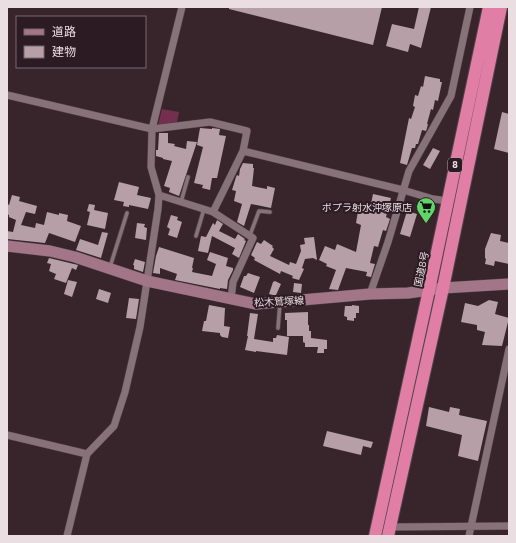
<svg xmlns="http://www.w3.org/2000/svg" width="516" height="543" font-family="Commissioner,'Noto Sans JP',sans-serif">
<rect width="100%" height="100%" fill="#37252b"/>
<path fill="#732f4d" d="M162,109L179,112L177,122L158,125Z"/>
<path fill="#b69fa7" d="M229,7H382L373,45L229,9Z
M419,7H431L421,48L410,44L408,52L386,46L392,24L414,29Z
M425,76L440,79V82H442L438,101L435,100L433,110L431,109L427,124H428L427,128L426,131L422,130L418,144H416L415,148H412L407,165L400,163L409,118L411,119L415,107L413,106L415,95L418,96L421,86L423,87Z
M502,112L509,114V153L494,149Z
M200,128L212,129V128L220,129L219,135L226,136L217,178H212L210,190L202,188L203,185L194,183L203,147L197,145Z
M159,133H168V143L175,144L174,146L186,149L187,141L197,142L179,196L169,192L170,188L164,186L172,161L163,159V158L156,156V150H158Z
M433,148L440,151L430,169L423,165Z
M243,163L253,164V168H254L252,186L267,189V186L275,188L271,208L251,204L244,226L237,222L242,204L234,201L236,191L232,190L236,177L237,175L239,176L240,169Z
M119,182L139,187L137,195L151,198L148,209L129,205V207L123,206L124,202L114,200Z
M373,194L391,198L386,217L390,219L386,231L383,230L378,247L374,246L370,263L375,264L371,277L366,276L367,272L346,268L338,290L329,289L336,270L326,266L327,264L319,260L325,246L335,250L337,244L356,252L361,225L356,223L358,211L369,214Z
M12,195L20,197L19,201L37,206L35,214L26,212L21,225L35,228L36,223L44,225L47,212L59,215V213L68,215L67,221L81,226L75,242L49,233L45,243L7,239V231L13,232L16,220L9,217V215L7,214V204L9,205Z
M89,204L95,205L94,210L108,213L105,229L87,225L90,212L87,211Z
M407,211L417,214L410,237L400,234Z
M171,215L178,217L177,220L182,222L177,238L168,235L170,229L167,227Z
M217,220L223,224L219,231L235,239L238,234L245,239L244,240L246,241L239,258L232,254L235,248L212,236L208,253L198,251L201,236L206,237L213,223L215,225Z
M137,223L145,224L144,227L147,228L146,240L135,238Z
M102,232L108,233L101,258L76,250L80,239L98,245Z
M491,233L501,235L500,241L509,243V264L495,261L494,266L485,264L486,259L485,258V249Z
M314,237L317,260L313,258L305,259L302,268L304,269L299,280L292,278L293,276L281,271L280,274L254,260L255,258L251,255L257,242L261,244L264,240L273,246L272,247L274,249L270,256L289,265L290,262L296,264L301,251L300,245L305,244L304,238Z
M159,247L194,258L192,268H193L192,272L212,276L216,264L207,260L210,252L228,258L226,266L233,268V270L228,280L227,289L220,288V289L175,280L177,274L160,268V274L153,273L156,256Z
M49,258L78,265L76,270L72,268L66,283L54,279L56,274L49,271L51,264L47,263Z
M135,259L145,262L143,272L134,269V265H133Z
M248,273L260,277L254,293L240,287L244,276H246Z
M68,280L77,282L72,297L64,294Z
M275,281L281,284L276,295H273L269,294L273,282Z
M294,283L302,284L301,293L293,292Z
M99,289L111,293L108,303L96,299Z
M129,298L139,299L136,319L126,318Z
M489,300L498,302L495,314L509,318L502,346L482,345L485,332L477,330V325L461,322L465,303L478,306Z
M209,305L225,308L224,326L230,327L228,338L222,337L220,335V333L202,331L204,321H206Z
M352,305L359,306V313H356V318H354V321L347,320V317L344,316L345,306H352Z
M308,312V325H309V331H311V338L327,340V349H324V353H317L318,347H305V343L303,342V336H287V320H285V313Z
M250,313L258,314L254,339L273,342V338H276L277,335L289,337L287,355L256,351V352L245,350L248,336H247Z
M429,407L449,412L450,407L460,409L459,415L487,421L478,461L458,456L462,435L426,426Z
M327,431L373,442L371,448L363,446L361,455L323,446Z"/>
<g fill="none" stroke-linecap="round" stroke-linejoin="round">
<defs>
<path id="lane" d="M181,202L188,177
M250,235L259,211L270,212
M196,236L204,209
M110,267L127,213
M278,328L280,303"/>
<path id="street" d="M7,95L152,129L210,122L247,131L243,151L213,212
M243,151L403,190L433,199L448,201
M159,195L213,212L253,238L233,282L231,299
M370,294L388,242L409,171L451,96L470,7
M7,435L87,454
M389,527L509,526
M67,536L87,454L114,426L125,392L140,327L158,209L159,195L151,167L152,129L182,7
M469,536L509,349"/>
<path id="secondary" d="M7,246L50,251L75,257L147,281L256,304L370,294L408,293L443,288L509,284"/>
<path id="highway" d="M375,536L429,290L489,7
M388,536L443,288L501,7"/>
</defs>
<use href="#lane" stroke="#52444a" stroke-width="5"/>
<use href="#street" stroke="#52444a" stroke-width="8"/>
<use href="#secondary" stroke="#52444a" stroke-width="12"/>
<use href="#highway" stroke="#52444a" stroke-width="14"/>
<use href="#lane" stroke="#877279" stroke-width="3.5"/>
<use href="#street" stroke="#877279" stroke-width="7"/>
<use href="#secondary" stroke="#a27686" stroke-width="11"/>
<use href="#highway" stroke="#e07ea5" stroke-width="12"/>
</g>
<defs>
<symbol id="supermarket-pin" viewBox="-11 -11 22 30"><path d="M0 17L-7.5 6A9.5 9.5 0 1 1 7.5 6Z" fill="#60d56a" stroke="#2c1b22"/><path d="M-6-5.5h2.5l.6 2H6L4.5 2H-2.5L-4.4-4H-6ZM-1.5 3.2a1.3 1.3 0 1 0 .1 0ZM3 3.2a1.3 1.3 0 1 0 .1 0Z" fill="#111"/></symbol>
</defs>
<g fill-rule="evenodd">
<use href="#supermarket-pin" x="415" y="196" width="22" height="30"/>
</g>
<g text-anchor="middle" stroke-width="4" stroke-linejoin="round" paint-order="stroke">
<rect fill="#2c1b22" stroke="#b1a4a8" stroke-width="1" x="448" y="158" width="14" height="14" rx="3"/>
<g font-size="9" font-weight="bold" fill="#eadee2">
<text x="455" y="168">8</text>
</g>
<g font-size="10" fill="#eadee2" stroke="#2c1b22" text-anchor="end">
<text x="412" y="211">ポプラ射水沖塚原店</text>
</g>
<g font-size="10" fill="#eadee2" stroke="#2c1b22">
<text transform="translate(421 269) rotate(-78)" y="4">国道8号</text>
<text transform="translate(279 301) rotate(-3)" y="4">松木鷲塚線</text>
</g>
</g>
<rect width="516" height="543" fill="none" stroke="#eadee2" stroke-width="16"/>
<rect x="16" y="16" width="130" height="52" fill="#2c1b22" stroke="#78696f"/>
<rect x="24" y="29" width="20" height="6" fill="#a27686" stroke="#78696f"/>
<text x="52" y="36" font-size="12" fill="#eadee2">道路</text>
<rect x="24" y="46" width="20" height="12" fill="#b69fa7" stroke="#78696f"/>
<text x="52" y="56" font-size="12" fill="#eadee2">建物</text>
</svg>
